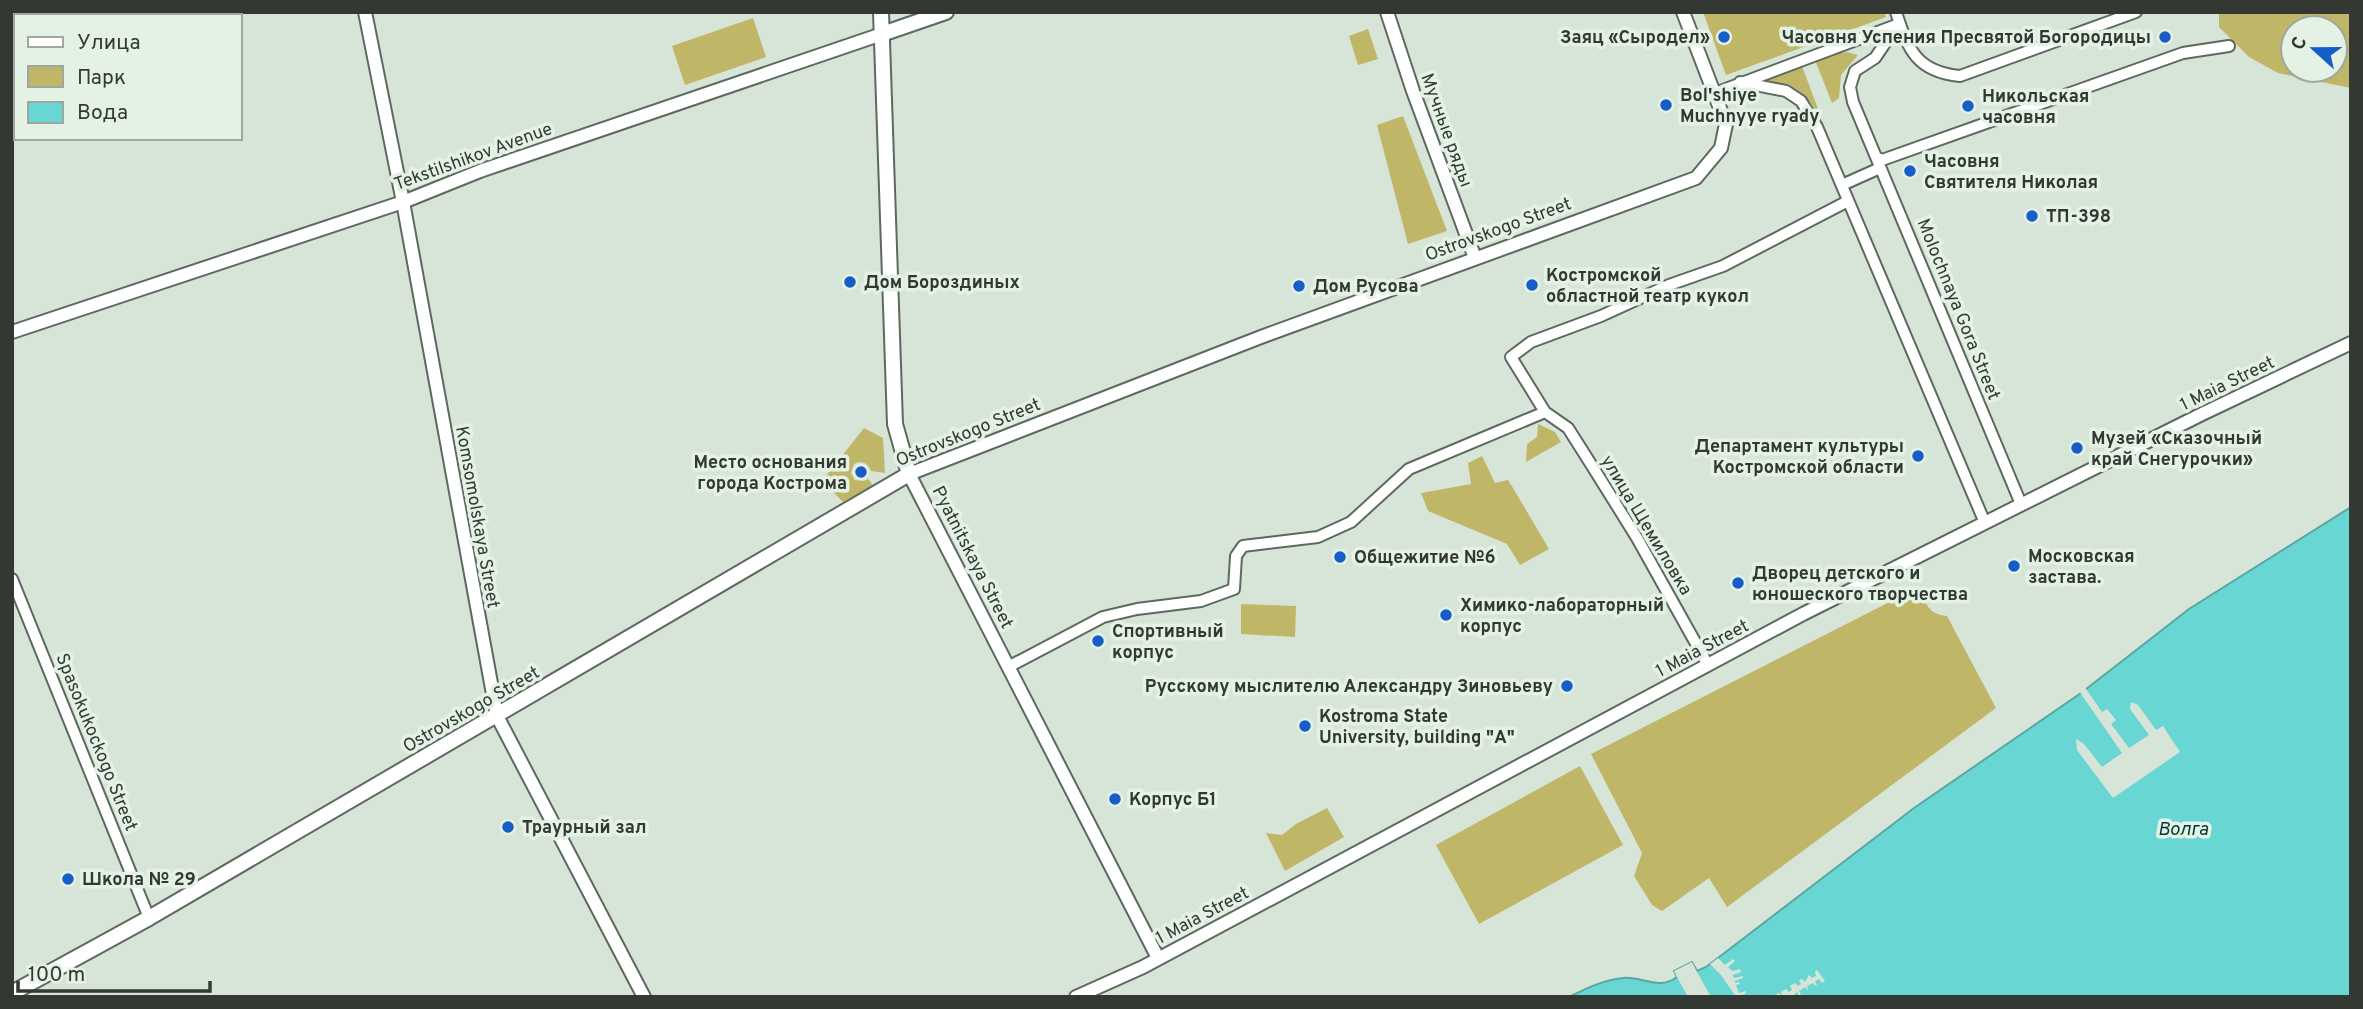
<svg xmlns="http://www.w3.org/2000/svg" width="2363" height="1009" font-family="Overpass,sans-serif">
<rect width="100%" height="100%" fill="#d7e5d8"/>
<path fill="#c0b668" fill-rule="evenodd" d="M1703,12H1884L1886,17L1726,75Z
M2219,12H2351V88L2278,73L2249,57L2219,27ZM2293,28H2335V70H2293Z
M753,18L766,57L685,85L672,46Z
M1368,29L1378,59L1358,65L1349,36Z
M1847,52L1858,55L1841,75L1839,98L1832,103L1815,60L1833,54Z
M1802,66L1818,109H1815C1809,99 1800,90 1789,86C1780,84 1773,85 1767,79Z
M1403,116L1447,231L1408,244L1377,125Z
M1538,424L1555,432L1561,442L1526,462L1527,444L1537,437Z
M864,428L883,438L885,473L871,471C868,463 862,460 854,464L851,473L855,480L864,481L868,479L873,485L843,502L822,481Z
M1482,456L1495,483L1508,480L1513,488L1549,549L1520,565L1507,544L1428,511L1421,493L1471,484L1468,463Z
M1919,587C1927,604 1927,614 1947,616L1996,708L1727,907L1709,878L1662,911L1652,905L1634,876L1642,853L1591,754Z
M1241,604L1296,606L1295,637L1241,634Z
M1580,766L1623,845L1479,924L1436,845Z
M1327,808L1344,837L1285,871L1266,833L1282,835L1296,824Z"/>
<path fill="#68d6d2" stroke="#58a7a2" stroke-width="2" d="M2351,507V997H1569C1587,988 1603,980 1623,978C1643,976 1658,991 1677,977L1674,971L1692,962L1697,971L1706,967L1914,808L2081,693L2189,609Z"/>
<path fill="#d7e5d8" d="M2084,686L2102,712L2107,709L2116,720L2111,724L2129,748L2149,735L2130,709L2131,702L2138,705L2156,730L2163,726L2180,752L2113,798L2077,750L2076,739L2084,744L2102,767L2122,753L2079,691Z
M1718,958L1725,965L1733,959L1735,961L1728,967L1732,971L1740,969L1741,972L1733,975L1734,978L1743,976V978L1735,981V983L1739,982L1740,984L1736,985L1739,993L1746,991V993L1742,995L1743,997H1736L1721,975L1710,964Z
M1692,962L1696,970L1711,997H1688L1677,977L1674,971Z
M1817,970L1825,981L1822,983L1819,979L1815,982L1817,985L1816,986L1813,983L1807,986L1808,991L1805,987L1799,991L1801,995L1799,996L1797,992L1791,997H1776L1775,995L1779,993L1782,996L1781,992L1786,989L1789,992L1792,990L1790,986L1795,983L1798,986L1801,984L1799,980L1802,979L1805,982L1809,975L1812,978L1816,976L1815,972Z"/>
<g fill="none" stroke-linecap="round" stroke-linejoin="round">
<defs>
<path id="minor" d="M1896,12C1908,50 1917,72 1960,76L2136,12
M1899,23L1875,58L1855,71L1850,87L1853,102L2021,504
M1740,82L1786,91L1801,101L1817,127L1985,523
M1715,93L1899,24
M1876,157L1882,160L2183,53L2229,46
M1842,185L1880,168
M12,579L149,918
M1708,665L1637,538L1594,469L1568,428L1545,412L1511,357L1531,342L1601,316L1669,285L1723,266L1848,201
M1008,667L1103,617L1137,609L1201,601L1234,589L1236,556L1243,546L1318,537L1351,522L1409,469L1545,412"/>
<path id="tertiary" d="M365,12L403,202L497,716L644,997
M1387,12L1413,91L1475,258
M12,332L403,202L480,171L882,34
M1158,958L909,474L1261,337L1696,178L1721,148L1726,124L1683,12
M1076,997L1143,967L1803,614L2202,414L2351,343"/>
<path id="secondary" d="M882,34L946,12
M12,993L149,918L909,474L895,424L881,12"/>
</defs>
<use href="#minor" stroke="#5d695e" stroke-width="14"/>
<use href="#tertiary" stroke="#5d695e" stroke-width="16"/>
<use href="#secondary" stroke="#5d695e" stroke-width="18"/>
<use href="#minor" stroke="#fff" stroke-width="10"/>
<use href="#tertiary" stroke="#fff" stroke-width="12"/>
<use href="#secondary" stroke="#fff" stroke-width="14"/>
</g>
<g fill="#175dc8" stroke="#e4f2e5" stroke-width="2.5">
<circle cx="1724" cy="37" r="7"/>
<circle cx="2165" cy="37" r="7"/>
<circle cx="1666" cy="105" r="7"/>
<circle cx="1968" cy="106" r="7"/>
<circle cx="1910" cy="171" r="7"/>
<circle cx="2032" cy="216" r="7"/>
<circle cx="850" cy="282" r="7"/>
<circle cx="1532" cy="285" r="7"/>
<circle cx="1299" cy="286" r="7"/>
<circle cx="2077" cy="448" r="7"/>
<circle cx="1918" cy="456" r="7"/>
<circle cx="861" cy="472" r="7"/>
<circle cx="1340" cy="557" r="7"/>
<circle cx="2014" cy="566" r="7"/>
<circle cx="1738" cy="583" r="7"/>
<circle cx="1446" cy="615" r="7"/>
<circle cx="1098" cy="641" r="7"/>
<circle cx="1567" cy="686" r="7"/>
<circle cx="1305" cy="726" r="7"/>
<circle cx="1115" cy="799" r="7"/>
<circle cx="508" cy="827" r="7"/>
<circle cx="68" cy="879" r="7"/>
</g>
<g text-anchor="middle" stroke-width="7" stroke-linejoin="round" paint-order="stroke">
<g font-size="18" font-weight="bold" fill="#333833" stroke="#e4f2e5" text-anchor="start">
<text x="1710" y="43" text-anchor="end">Заяц «Сыродел»</text>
<text x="2151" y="43" text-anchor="end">Часовня Успения Пресвятой Богородицы</text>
<text x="1680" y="101">Bol'shiye<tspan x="1680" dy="21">Muchnyye ryady</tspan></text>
<text x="1982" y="102">Никольская<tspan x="1982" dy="21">часовня</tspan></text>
<text x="1924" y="167">Часовня<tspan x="1924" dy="21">Святителя Николая</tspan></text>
<text x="2046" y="222">ТП-398</text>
<text x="1546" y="281">Костромской<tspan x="1546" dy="21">областной театр кукол</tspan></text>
<text x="864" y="288">Дом Бороздиных</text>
<text x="1313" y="292">Дом Русова</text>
<text x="2091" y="444">Музей «Сказочный<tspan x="2091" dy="21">край Снегурочки»</tspan></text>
<text x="1904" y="452" text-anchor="end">Департамент культуры<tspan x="1904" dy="21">Костромской области</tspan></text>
<text x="847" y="468" text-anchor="end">Место основания<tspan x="847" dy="21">города Кострома</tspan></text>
<text x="2028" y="562">Московская<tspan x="2028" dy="21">застава.</tspan></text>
<text x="1354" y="563">Общежитие №6</text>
<text x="1752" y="579">Дворец детского и<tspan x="1752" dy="21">юношеского творчества</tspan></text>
<text x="1460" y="611">Химико-лабораторный<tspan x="1460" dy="21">корпус</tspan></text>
<text x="1112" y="637">Спортивный<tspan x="1112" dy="21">корпус</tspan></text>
<text x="1553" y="692" text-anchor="end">Русскому мыслителю Александру Зиновьеву</text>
<text x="1319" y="722">Kostroma State<tspan x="1319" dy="21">University, building "A"</tspan></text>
<text x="1129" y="805">Корпус Б1</text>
<text x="522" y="833">Траурный зал</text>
<text x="82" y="885">Школа № 29</text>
</g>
<g font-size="18" fill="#333833" stroke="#e4f2e5">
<text transform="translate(1447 130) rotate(70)" y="6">Мучные ряды</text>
<text transform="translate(473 156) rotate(-20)" y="6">Tekstilshikov Avenue</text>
<text transform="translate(1498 229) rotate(-20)" y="6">Ostrovskogo Street</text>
<text transform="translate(1959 309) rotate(68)" y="6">Molochnaya Gora Street</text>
<text transform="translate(2227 383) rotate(-26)" y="6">1 Maia Street</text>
<text transform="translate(968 432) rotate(-22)" y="6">Ostrovskogo Street</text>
<text transform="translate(478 517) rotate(80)" y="6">Komsomolskaya Street</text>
<text transform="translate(1647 525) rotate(59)" y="6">улица Щемиловка</text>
<text transform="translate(973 557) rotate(63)" y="6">Pyatnitskaya Street</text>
<text transform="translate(1702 648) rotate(-28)" y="6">1 Maia Street</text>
<text transform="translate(471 709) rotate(-30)" y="6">Ostrovskogo Street</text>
<text transform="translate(97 742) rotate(68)" y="6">Spasokukoсkogo Street</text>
<text transform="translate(1202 915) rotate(-28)" y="6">1 Maia Street</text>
</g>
<g font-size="19" font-style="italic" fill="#013837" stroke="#e4f2e5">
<text x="2183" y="835">Волга</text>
</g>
</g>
<rect width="2363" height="1009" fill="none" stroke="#333833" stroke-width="28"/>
<rect x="14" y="14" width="228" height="126" fill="#e4f2e5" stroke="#9da89e" stroke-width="2"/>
<rect x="28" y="37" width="35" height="10" fill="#ffffff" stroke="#9da89e" stroke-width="2"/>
<text x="77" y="49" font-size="21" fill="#333833">Улица</text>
<rect x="28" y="66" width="35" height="21" fill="#c0b668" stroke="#9da89e" stroke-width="2"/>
<text x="77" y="84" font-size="21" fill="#333833">Парк</text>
<rect x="28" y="102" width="35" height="21" fill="#68d6d2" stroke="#9da89e" stroke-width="2"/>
<text x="77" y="119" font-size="21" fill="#333833">Вода</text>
<g transform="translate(2314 49) rotate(291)"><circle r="33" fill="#e4f2e5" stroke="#9da89e" stroke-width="2"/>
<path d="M0-5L12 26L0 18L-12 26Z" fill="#175dc8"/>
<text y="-10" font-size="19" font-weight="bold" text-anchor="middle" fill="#333833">С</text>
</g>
<path d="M18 981v10h192v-10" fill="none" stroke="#333833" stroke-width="3.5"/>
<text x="28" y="981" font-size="21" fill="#333833" stroke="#e4f2e5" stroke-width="5" paint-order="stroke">100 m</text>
</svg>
